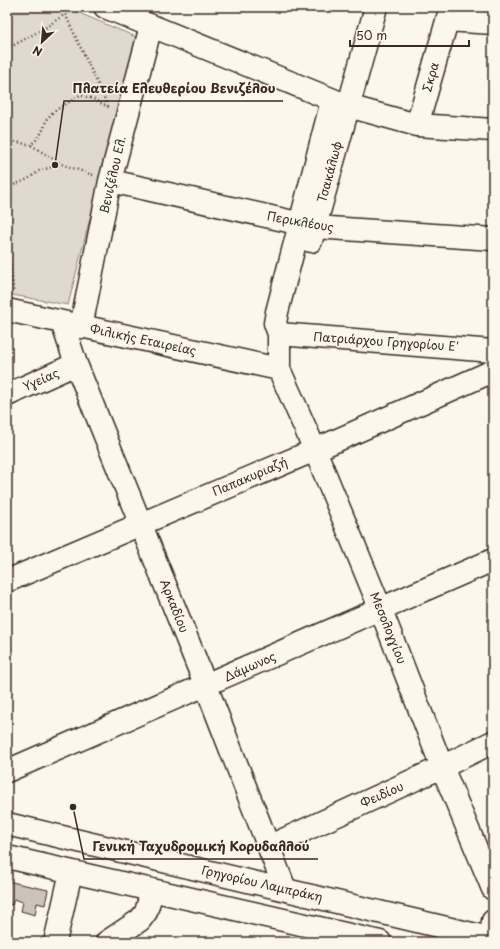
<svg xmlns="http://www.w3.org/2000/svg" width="500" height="949" font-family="'Playpen Sans',sans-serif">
<rect width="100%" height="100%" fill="#fbf7ec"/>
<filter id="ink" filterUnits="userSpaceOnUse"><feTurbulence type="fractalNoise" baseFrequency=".025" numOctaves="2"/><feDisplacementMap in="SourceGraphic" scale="8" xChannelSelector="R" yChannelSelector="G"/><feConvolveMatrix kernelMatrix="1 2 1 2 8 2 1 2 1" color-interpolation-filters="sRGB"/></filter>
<g filter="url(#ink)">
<path fill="#dfd9ce" stroke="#8d8276" d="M7,7H65L136,37L68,305L7,294Z"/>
<path fill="#ccc4b9" stroke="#3b2a1e" d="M7,881L48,890L45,905L37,903L35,915L21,911L23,902L14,899L12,905L7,903Z"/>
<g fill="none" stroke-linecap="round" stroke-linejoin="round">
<defs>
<path id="minor" d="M447,20L493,23
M332,101L277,312L275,323L279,334V369L315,450L381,610L442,767L493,889
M417,125L451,7
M111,181L315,227L493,239
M311,241L376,7
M7,310L279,369
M62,322L76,364L206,686L285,889
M81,327L110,181L151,26
M279,334L493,351
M7,395L76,364
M7,581L315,450L493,371
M7,771L493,560
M270,846L442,767L493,742
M55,942L71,872
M107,942L140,920L146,912L152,891
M490,942L493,921"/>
<path id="major" d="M105,7L348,106L417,125L493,130
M7,824L493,939
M7,857L380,942"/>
</defs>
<use href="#minor" stroke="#3b2a1e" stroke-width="25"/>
<use href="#major" stroke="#3b2a1e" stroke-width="25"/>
<path stroke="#3b2a1e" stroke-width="2.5" stroke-dasharray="1 3" stroke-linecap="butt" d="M67,7L65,14L108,106
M7,49L45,28L65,14
M7,140L31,145
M93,175L61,164L31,145L39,137L44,128L46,120L53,112L80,95L93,99L110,108
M7,188L28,179L39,171L61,164
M7,242L14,293"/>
<use href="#minor" stroke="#fbf7ec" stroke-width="22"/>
<use href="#major" stroke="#fbf7ec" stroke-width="22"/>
</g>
</g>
<g text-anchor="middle" stroke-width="3" stroke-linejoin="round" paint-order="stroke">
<g font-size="12" fill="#3b2a1e" stroke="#fbf7ec">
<text transform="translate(431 77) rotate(-74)" y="4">Σκρα</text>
<text transform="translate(330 172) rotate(-75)" y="4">Τσακάλωφ</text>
<text transform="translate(113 175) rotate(-77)" y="4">Βενιζέλου Ελ.</text>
<text transform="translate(300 222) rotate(10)" y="4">Περικλέους</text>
<text transform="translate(143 340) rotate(12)" y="4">Φιλικής Εταιρείας</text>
<text transform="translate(386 342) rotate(4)" y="4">Πατριάρχου Γρηγορίου Ε'</text>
<text transform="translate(41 380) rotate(-24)" y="4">Υγείας</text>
<text transform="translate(250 477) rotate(-23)" y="4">Παπακυριαζή</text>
<text transform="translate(174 606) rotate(68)" y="4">Αρκαδίου</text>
<text transform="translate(388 628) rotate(68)" y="4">Μεσολογγίου</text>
<text transform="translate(250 667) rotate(-24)" y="4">Δάμωνος</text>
<text transform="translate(382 795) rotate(-24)" y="4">Φειδίου</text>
<text transform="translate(262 884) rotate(13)" y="4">Γρηγορίου Λαμπράκη</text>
</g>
</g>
<path fill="none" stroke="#3b2a1e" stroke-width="1.5" d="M55 165L64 101H283M73 807L84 859H318"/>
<g fill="#3b2a1e" stroke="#fbf7ec" stroke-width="1.5">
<circle cx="55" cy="165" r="4"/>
<circle cx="73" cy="807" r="4"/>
</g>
<g font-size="13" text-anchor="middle" font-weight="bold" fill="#3b2a1e" stroke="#fbf7ec" stroke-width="3" stroke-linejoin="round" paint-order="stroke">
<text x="174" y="93">Πλατεία Ελευθερίου Βενιζέλου</text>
<text x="201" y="851">Γενική Ταχυδρομική Κορυδαλλού</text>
</g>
<rect width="500" height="949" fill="none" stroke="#fbf7ec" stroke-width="24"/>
<rect x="12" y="12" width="476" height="925" fill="none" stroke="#3b2a1e" stroke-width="1.5" filter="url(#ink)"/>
<g transform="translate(42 42) rotate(206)" stroke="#fbf7ec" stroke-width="3" paint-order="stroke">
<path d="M0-3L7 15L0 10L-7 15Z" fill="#3b2a1e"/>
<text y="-6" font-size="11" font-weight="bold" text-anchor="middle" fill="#3b2a1e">N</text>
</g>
<path d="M350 40v6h119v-6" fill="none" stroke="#3b2a1e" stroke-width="2"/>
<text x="356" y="40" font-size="12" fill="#3b2a1e" stroke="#fbf7ec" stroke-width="3" paint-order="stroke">50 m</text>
</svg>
